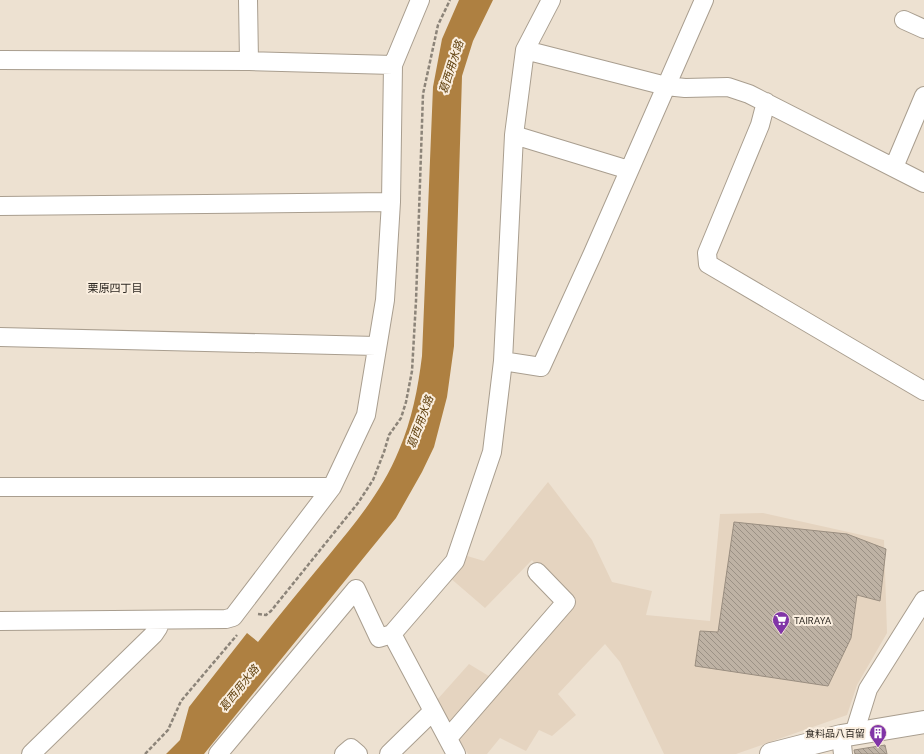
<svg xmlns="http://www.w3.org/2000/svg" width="924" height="754" font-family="'DM Sans','Noto Sans JP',sans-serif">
<defs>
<pattern id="building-back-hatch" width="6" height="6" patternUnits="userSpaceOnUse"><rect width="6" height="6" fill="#beb2a4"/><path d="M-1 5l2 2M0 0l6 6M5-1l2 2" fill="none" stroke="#9b9185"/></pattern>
</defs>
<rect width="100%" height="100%" fill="#ede1d1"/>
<path fill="#e5d4c0" d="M548,482L592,540L612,582L652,591L646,615L710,621L720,514L763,513L884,540L887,633L857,685L847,715L736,754H664L620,662L605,644L558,694L576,715L552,736L539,730L526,751L500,738L487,754H468L436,701L469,664L497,681L573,607L532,560L485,608L449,577L464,555L484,561Z"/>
<path fill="#ae8041" d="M459,0H493L473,41L462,76L454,346L447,397L434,447L422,472L396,518L204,754H166L180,740L189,707L247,633L258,642C281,613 305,584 329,555C356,522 383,490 399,450C412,420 418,388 422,356L433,87L442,39Z"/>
<path fill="url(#building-back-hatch)" stroke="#9a8e80" d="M734,522L847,534L886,549L880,601L857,595L851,638L828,686L695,666L700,631L718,632Z
M885,745L887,754H855L854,750Z"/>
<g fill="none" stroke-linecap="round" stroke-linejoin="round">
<defs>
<path id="minor" d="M248,0L249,61
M904,20L924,29
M525,50L666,86L685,88L728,87L749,94L924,183
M0,60L249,61L393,65
M766,102L760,125L707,253L708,264L924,391
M514,135L629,170
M894,167L924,96
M0,206L391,202
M0,337L376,346
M503,361L541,367L593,253L704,0
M0,487H332
M0,621L226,619L233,617L332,487L366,415L385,300L391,202L393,65L420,0
M392,634L456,754
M854,734L868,689L924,600
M841,736L843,754
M448,738L566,602L537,572
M31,754L154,634L158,628L161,620
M218,754L356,589L379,638L392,634L455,561L492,452L503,361L514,135L525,50L551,0
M344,754L351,748L358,754
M389,754L433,711"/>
<path id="major" d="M771,754L841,736L924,722"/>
</defs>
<use href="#minor" stroke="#a99e8f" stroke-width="20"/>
<use href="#major" stroke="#a99e8f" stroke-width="24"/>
<path stroke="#8c8479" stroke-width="2.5" stroke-dasharray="4 2" stroke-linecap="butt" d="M258,614L266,615L271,611L358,503L373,480L384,452L389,435L401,418L406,402L412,371L416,301L423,94L438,25L450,0
M145,754L168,730L181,701L237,635"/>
<use href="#minor" stroke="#fff" stroke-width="18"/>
<use href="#major" stroke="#fff" stroke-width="22"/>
</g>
<defs>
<symbol id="supermarket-pin" viewBox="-11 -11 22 30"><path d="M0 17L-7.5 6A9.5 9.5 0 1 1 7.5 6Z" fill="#8135a7" stroke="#faeedf"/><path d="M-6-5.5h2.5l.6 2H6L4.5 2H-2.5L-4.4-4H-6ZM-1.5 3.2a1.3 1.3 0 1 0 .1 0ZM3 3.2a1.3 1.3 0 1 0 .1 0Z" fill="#fff"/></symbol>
<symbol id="building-pin" viewBox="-11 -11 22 30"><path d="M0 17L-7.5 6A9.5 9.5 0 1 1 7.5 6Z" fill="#8135a7" stroke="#faeedf"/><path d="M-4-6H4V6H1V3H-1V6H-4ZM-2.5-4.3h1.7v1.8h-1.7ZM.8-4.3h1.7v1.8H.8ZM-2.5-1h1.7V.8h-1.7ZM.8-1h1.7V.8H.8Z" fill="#fff"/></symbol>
</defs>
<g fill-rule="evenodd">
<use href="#supermarket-pin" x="771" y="610" width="20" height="27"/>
<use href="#building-pin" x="868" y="723" width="20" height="27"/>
</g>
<g text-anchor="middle" stroke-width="4" stroke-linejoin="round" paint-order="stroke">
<g font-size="10" fill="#2e2923" stroke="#faeedf" text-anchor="start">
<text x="794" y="624">TAIRAYA</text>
<text x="865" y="737" text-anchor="end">食料品八百留</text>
</g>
<g font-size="11" font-style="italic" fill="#5f3f0c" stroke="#faeedf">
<text transform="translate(451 67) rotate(-72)" y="4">葛西用水路</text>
<text transform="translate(420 422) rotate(-70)" y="4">葛西用水路</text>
<text transform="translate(239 688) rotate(-51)" y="4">葛西用水路</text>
</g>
<g font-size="11" fill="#2e2923" stroke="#faeedf">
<text x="115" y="292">栗原四丁目</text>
</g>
</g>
</svg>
